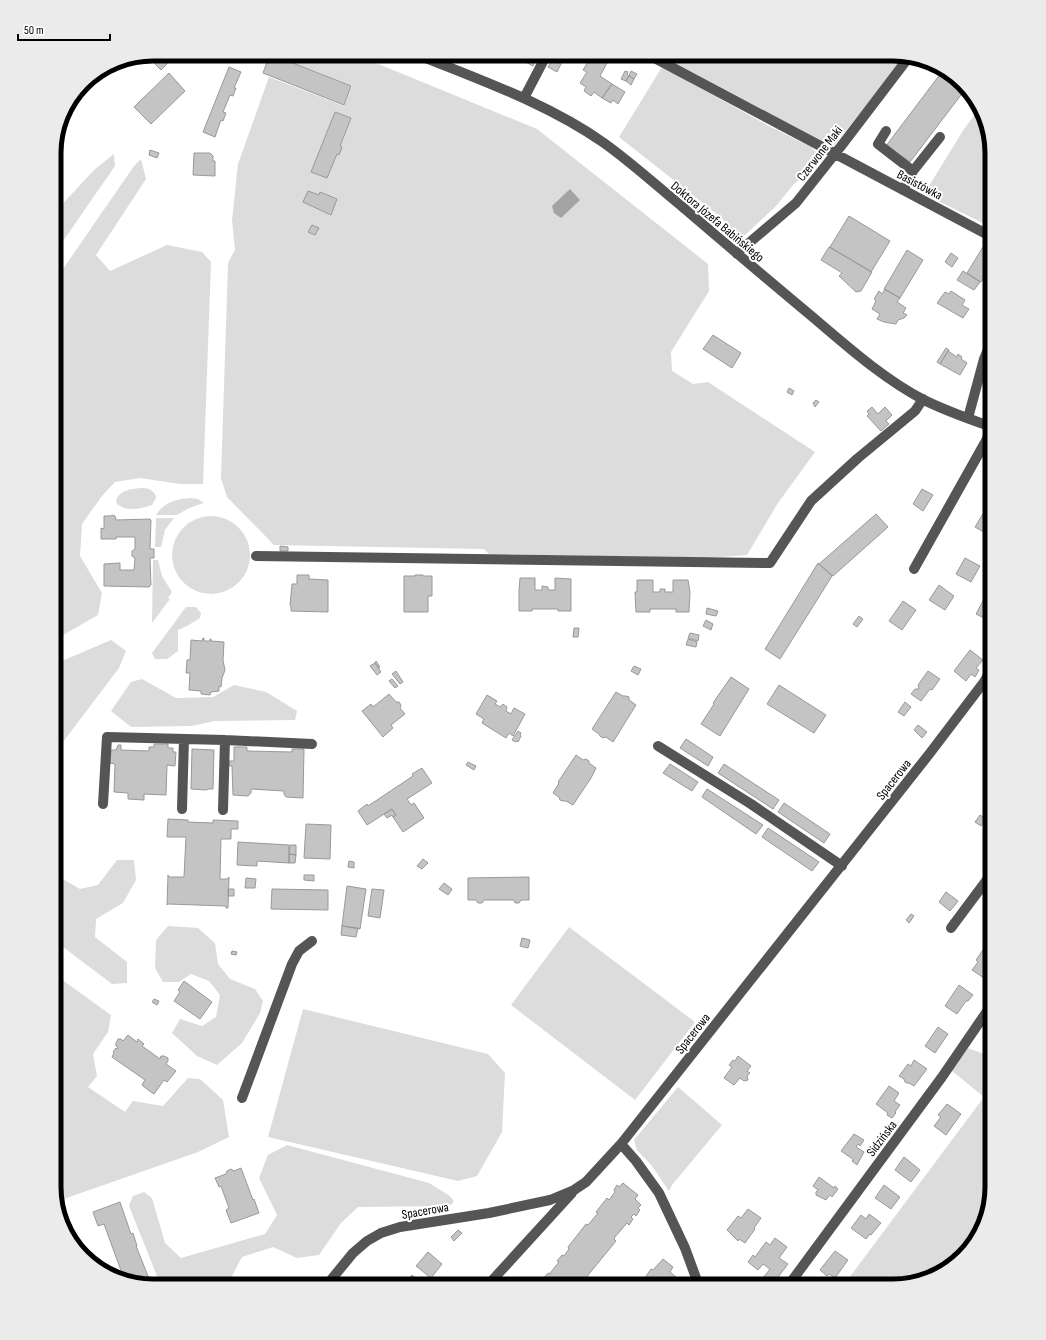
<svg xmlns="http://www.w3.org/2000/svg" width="1046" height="1340" font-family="'Sofia Sans Condensed',sans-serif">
<rect width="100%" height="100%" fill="#fff"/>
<path fill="#dcdcdc" d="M275,54H354L537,129L708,264L709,291L671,352L672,371L693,384L708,382L815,452L778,503L747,555L707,558L489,554L484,549L274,545L227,497L221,478L228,263L235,250L232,220L238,164L269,77L344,106L352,86L275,56Z
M658,54H899L905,56L833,147Z
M662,67L767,125L811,147L823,159L794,184L776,206L742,238L718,215L619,137Z
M979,109L992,153V226L991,227L924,194L964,129Z
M114,154L115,166L54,254V213L94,170Z
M141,159L146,179L96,255L110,271L167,245L202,252L211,262L203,484H180L140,478L115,482L102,496L82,524L80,556L102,593L98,615L58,638L54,636V282L134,166Z
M140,488C147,488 155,489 156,498L152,505C141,509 127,512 117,504L116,500C120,490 131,489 140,488Z
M190,498L198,499L204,503L189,508L177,515H156C163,503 176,499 190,498Z
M172 555a39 39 0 1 1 78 0a39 39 0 1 1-78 0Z
M156,518H174L165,530L161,547H155Z
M153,560H158L162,576L172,592L168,598L170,599L152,623Z
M186,607H196L201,613L200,618L187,626L178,630V651L167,659H155L152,653Z
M111,640L126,651L119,668L54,754V661H62Z
M142,679L176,698L213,697L234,685L266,692L297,711L295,720L215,721L191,726L131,727L111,711L131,682Z
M117,860H134L136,880L123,903L96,919L95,937L127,962V983L112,984L63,947L54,923V874L80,889L98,885Z
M168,926L198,928L215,943L218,964L230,979L255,989L263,1001L260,1013L242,1043L217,1065L197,1056L172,1033L180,1019L202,1026L216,1017L220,995L209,981L191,974L179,982H163L155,968L156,940Z
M569,927L695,1022L635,1100L511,1005Z
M54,974L111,1015L108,1032L93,1054L97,1076L88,1087L125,1112L133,1101L163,1106L188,1078L200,1079L223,1100L229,1137L198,1152L58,1201L54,1187Z
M303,1009L488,1054L505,1073L502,1132L477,1176L458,1181L268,1137Z
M968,1048L992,1057V1187L979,1236L948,1269L893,1286H843L984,1097L952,1071Z
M678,1087L722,1125L672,1185L669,1191L652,1166L637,1150L634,1140Z
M287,1145L429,1183L450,1196L454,1202L449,1206L358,1207L341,1223L319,1255L297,1258L273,1247L242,1257L232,1276L236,1286H154L159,1281L129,1206L133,1196L144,1192L152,1198L165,1243L181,1258L265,1234L277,1215L259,1178L268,1155Z"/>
<path fill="#a3a3a3" d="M570,189L580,200L561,218L554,213L552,206Z"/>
<path fill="#c4c4c4" stroke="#999" d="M161,54H167L172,59L161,70L153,62Z
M270,54L351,86L344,105L263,73Z
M525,54H539L533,66L522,60Z
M591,57L601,63L603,60L607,63L600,76L612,84L602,98L594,92L591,96L584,91L586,87L580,83L587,72L583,70Z
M552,60L561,64L557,72L548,67Z
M229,67L241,72L234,88H236L233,96L230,95L223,112L226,113L223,121L221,120L215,137L203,132Z
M625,71L628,72L627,74L629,76L626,81L621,79Z
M631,71L637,74L634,79L629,76Z
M169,73L185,91L151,124L134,107Z
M941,73L964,91L910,162L886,146Z
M629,76L634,79L631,85L626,81Z
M612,84L625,92L618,104L613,100L611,103L602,98Z
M335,112L351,118L340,146L342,147L339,155L337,154L327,178L311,172Z
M150,150L159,153L157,158L149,155Z
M194,153H210L213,156V161H215V176L193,175Z
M308,191L319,195L320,192L337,199L331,215L303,202Z
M849,216L890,241L871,272L830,247Z
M312,225L319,228L315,235L308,232Z
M986,242L992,246V265L981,282L967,273Z
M829,247L872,272L861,291L856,292L839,276L842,273L839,271L821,260Z
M907,250L923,260L900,298L884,289Z
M951,253L958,258L952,267L945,262Z
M963,271L980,282L974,290L957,280Z
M885,289L900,298L897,302L906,308L903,313L907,315L904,318L898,320L896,324L884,322L877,319L880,314L872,309L876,301L874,299L879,291L882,294Z
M951,291L965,300L962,305L969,309L963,318L937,303L945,292L949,294Z
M713,335L741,353L732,368L703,349Z
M946,348L949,350L940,364L937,362Z
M948,351L957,357L958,354L962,357L961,359L967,363L960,375L940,364Z
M789,388L794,391L792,395L787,392Z
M816,400L819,402L815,407L813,403Z
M872,407L878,414L885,407L892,415L886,421L889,424L881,431L867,416L869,414L867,411Z
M922,489L933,495L923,511L913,504Z
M984,512L992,517L991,536L975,527Z
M876,514L888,527L833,576L819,564Z
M112,515L115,516L116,520L150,519L151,520L150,549H154V558H150L151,585L149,587L104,586V564L120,563V570H134L135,558L132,556V551L135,549V537H116V539H101V528L104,529V516H111Z
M280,546L288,547V551H280Z
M965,558L980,566L971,582L956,574Z
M818,563L832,576L780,659L765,649Z
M297,575H309V579L328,580V612L291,611V607L290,605L292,584H297Z
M415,575H423V576H432V596H428V612H404V576H415Z
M520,578H535V590H542V586L548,587V590H555V578L571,579V611H558V609H532V611H519V590Z
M637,580H653V592H660V589H665V592H673V580H688L690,592L689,612H676V609H650V612H636L635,592H637Z
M939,585L954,596L945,610L929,600Z
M984,599L992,604V609L986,619L976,614Z
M903,601L916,610L902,630L889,621Z
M707,608L718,611L716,616L706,614Z
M992,609V620L987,617Z
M859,616L863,619L857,627L853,624Z
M987,617L992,620V623L986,619Z
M706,620L713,624L711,630L703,626Z
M574,628H579L578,637H573Z
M690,633L699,635L698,641L688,638Z
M203,638H204V641H210V639H211V641L224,642L223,660L225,670L222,678L221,687L219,686V691L211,692L210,695L201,694V691L189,690L190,673H186L187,660H190L191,640L202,641Z
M688,639L697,642L696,647L686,645Z
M970,650L983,660L976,668L979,670L975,677L971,674L966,681L954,671Z
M376,661L380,667L379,668L375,663Z
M375,663L381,672L377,675L370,666Z
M634,666L641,669L638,675L631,671Z
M396,671L403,682L400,684L392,674Z
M928,671L940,679L932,690L930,689L921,701L911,694L915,689H919L918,685Z
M731,677L749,689L720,736L701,724L714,704L713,703Z
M392,679L398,686L395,688L389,681Z
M779,685L826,715L814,733L767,704Z
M616,692L623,696H626L629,697V700L636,705L613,742L606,737L603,738L600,736L599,734L592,729Z
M389,694L396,702H399L401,705L400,708L405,714L391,725L393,728L383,737L362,711L371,704L373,707Z
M487,695L497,701L495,704L500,707L503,704L507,707L506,711L511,714L514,708L525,714L513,736L509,733L506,738L482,723L484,719L476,714Z
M905,702L911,707L904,716L898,712Z
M918,725L927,732L922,738L914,730Z
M518,731L521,733L520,735L521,736L518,742L517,741L516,742L512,740Z
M686,739L713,757L708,766L680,748Z
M154,744H168V748H173V752H176L175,766L167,765L166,795L144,794V800L128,799V793L114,792L115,764L110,763L111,750H116L118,745H121V750L149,751V747H154Z
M234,747H247V751L292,752V749H304L303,798L286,797L284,794V791L251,789V793L248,796L233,795L232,766H229V761H234Z
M192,749L214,750L213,789H208L207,790L191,789Z
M576,755L583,760L586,759L589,761V763L596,768L591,778L573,805L566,801H563L560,800L559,797L553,793L559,783L558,782Z
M468,762L476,766L474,770L466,765Z
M670,764L698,782L692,791L663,773Z
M724,764L779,800L773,809L718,773Z
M422,768L432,783L407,799L411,805L414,803L424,818L403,832L393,817L396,815L392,809L367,825L358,811L367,804L368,806L413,776L412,774Z
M707,789L763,825L756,834L702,797Z
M784,803L830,834L824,843L778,812Z
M392,809L396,815L393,817L392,815L387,818L384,814Z
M980,815L986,819L981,826L975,822Z
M168,819L188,820V822L213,823V820L238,821V829H231V839H221L220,879H227L229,877L228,908H226V906L168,904L167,905L168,875L169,877H184L186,837H167Z
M306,824L331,825L330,859L304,858Z
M768,828L819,862L812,871L762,837Z
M238,842L289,845V863L257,861V866L237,865Z
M290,845H296V855L289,854Z
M289,854L296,855L295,863H289Z
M423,859L428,863L422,869L417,866Z
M349,861L354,862V868L348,867Z
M304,875H314V881L304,880Z
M529,877V900H521L519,903H515L514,900H484L482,903H478L476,900H468V878Z
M246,878L256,879L255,888H245Z
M444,883L452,889L448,895L439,889Z
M347,886L366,889L360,929L342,926Z
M228,889H234V896H228Z
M272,889L328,890V910L271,909Z
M372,889L384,890L380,918L368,916Z
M946,892L958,901L950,911L939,902Z
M911,914L914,916L909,923L906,920Z
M342,926L358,928L356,937L341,935Z
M522,938L530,940L528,948L520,946Z
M991,945L992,971L990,969L984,978L972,970L978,962L976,960L985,947L989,949Z
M232,951L237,952L236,955L231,954Z
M184,981L212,1002L200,1019L174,1001L180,992L178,990Z
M959,985L973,995L968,1001H966L957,1014L945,1006Z
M154,999L159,1001L157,1005L152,1002Z
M938,1027L948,1034L935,1053L925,1046Z
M128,1035L137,1042L138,1039L144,1044L142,1046L160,1059L161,1056H164L168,1058V1061L166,1064L176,1071L167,1082L164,1080L154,1094L148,1090L142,1085L145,1080L112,1057L114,1053L113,1052L116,1048L117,1049L118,1047L116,1046V1043L118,1039H121L123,1041Z
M738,1056L751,1066L747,1071L750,1073L747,1076L748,1080L744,1081L740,1078L734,1085L724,1078L732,1067L729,1065L733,1060L735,1061Z
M914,1060L927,1069L914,1086L909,1083H907L905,1082L904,1079L899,1076L908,1064L911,1066Z
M889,1086L899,1093L894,1101L900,1105L895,1112L896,1113L892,1118L887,1115L888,1113L876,1104Z
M947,1104L961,1114L946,1135L934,1126L941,1117L938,1115Z
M854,1134L864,1140L860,1146L858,1144L856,1147L864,1152L857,1165L852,1161L854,1160L841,1151Z
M904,1157L920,1170L911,1182L895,1170Z
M241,1168L253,1200L254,1199L259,1213L231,1223L226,1210L229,1208L221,1186L219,1187L215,1178L226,1174L227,1171L231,1169L234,1171Z
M819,1177L834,1188L835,1186L838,1189L832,1197L830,1195L826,1200L816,1195V1192L818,1190L813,1186Z
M623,1183L638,1195L635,1199L641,1205L638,1208L640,1210L636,1216L634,1214L631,1217L633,1219L629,1225L627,1223L615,1237L614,1239L616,1241L580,1285L578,1284L577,1286H537L548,1273L550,1274L551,1272L559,1262L557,1261L562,1255L564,1256L569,1249L568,1247L586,1224L588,1225L598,1213L596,1212L607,1198L609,1200L615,1192L614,1190L617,1185L619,1187Z
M884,1185L900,1197L891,1209L875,1198Z
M120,1202L131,1234L133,1233L137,1246H136L150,1281L143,1283L121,1277L123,1276L104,1224L98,1226L93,1212Z
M748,1209L761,1218L754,1228L755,1229L745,1243L739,1239L738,1241L727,1230L738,1216L741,1218Z
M869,1214L881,1223L871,1235L870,1234L866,1239L851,1228L861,1215L866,1219Z
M458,1230L462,1233L454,1241L451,1237Z
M775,1238L787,1247L779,1258L788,1264L772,1285L763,1278L770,1269L763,1264L758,1270L748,1262L753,1255L755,1257L766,1242L770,1245Z
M835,1251L848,1260L835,1278L829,1274L827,1276L820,1270Z
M428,1252L442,1264L431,1278L416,1266Z
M663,1259L673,1267L670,1272L677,1278L675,1281L679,1284L678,1286H641L646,1280L644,1279L651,1269L653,1270Z
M412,1275L419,1281L415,1286H411L406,1282Z"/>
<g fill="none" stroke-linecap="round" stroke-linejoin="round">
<path stroke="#555" stroke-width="10" d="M416,54C480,80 547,103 604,143C632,163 658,187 685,209C728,246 772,283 815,319C849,348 884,379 924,400C946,411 969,419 992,427
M647,54L992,237
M524,98L547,54
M886,131L878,144L913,171L903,190
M913,171L940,137
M737,254L743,248L796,203L842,145L909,57
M968,418L984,359L992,340
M256,556L770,563L811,501L858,458L915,411L923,399
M914,569L992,430
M658,746L751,804L842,866
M103,804L107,737L225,740L312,744
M182,809L184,739
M223,810L225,740
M951,928L992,873
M242,1098L292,964L299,951L312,941
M621,1144L636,1161L659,1193L685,1248L699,1286
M326,1286L353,1253L367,1241L381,1233L400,1227L489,1213L550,1200L574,1190L586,1182L621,1144L930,753L984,682L992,668
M487,1286L572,1193
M788,1286L942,1077L992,1004"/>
</g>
<g text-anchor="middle" stroke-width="4" stroke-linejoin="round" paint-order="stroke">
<g font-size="13" fill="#000" stroke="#fff">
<text transform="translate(819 153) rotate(-52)" y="5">Czerwone Maki</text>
<text transform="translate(920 184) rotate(28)" y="5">Basistówka</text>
<text transform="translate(718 221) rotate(40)" y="5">Doktora Józefa Babińskiego</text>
<text transform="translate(893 779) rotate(-52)" y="5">Spacerowa</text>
<text transform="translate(692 1033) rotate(-52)" y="5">Spacerowa</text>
<text transform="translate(881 1138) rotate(-53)" y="5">Sidzińska</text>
<text transform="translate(425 1210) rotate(-10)" y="5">Spacerowa</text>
</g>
</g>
<path d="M0 0H1046V1340H0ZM153 61H893A92 92 0 0 1 985 153V1187A92 92 0 0 1 893 1279H153A92 92 0 0 1 61 1187V153A92 92 0 0 1 153 61Z" fill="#ebebeb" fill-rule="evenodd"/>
<path fill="none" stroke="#000" stroke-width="5" d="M153 61H893A92 92 0 0 1 985 153V1187A92 92 0 0 1 893 1279H153A92 92 0 0 1 61 1187V153A92 92 0 0 1 153 61Z"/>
<path d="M18 34v6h92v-6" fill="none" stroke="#000000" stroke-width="2"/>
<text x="24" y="34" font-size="12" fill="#000000" stroke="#ffffff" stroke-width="3" paint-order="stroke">50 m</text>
</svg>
